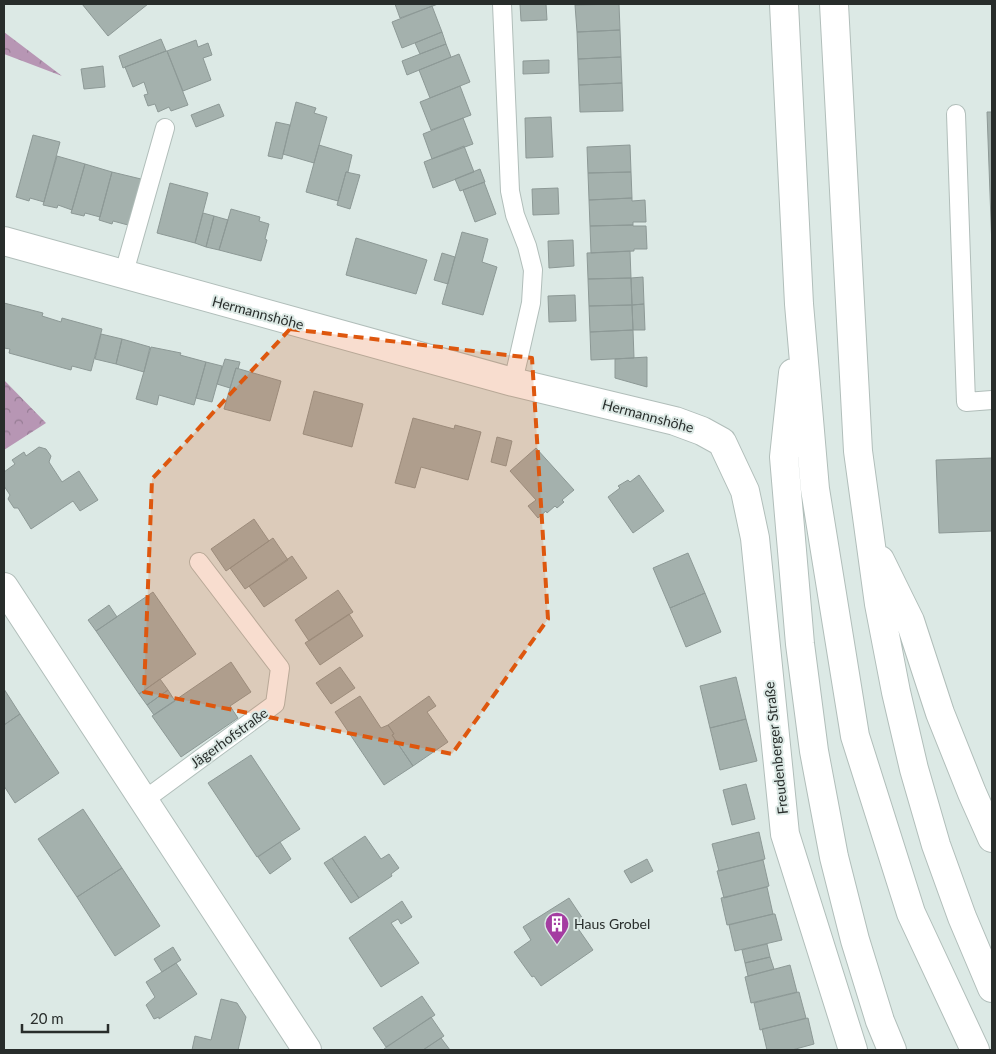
<svg xmlns="http://www.w3.org/2000/svg" width="996" height="1054" font-family="Lato,sans-serif">
<defs>
<pattern id="forest-crowns" width="20" height="18" patternUnits="userSpaceOnUse" patternTransform="scale(1.25)"><rect width="20" height="18" fill="#b796b4"/><path d="M2 6a3 3 0 1 1 6 0M12 15a3 3 0 1 1 6 0" fill="none" stroke="#957b93"/></pattern>
</defs>
<rect width="100%" height="100%" fill="#dce9e5"/>
<path fill="url(#forest-crowns)" d="M4,32L62,76L4,54Z
M4,380L46,423L4,450Z"/>
<path fill="#a4b1ad" stroke="#8d9996" d="M82,4H148L108,36Z
M395,4H438L400,18Z
M520,4H546L547,20L521,21Z
M619,4L620,30L577,32L575,5Z
M432,6L442,32L402,48L392,22Z
M620,30L621,57L578,59L577,32Z
M442,32L446,44L420,54L415,43Z
M161,39L166,51L123,68L119,56Z
M196,40L198,47L208,43L212,55L203,58L211,80L183,91L167,51Z
M446,44L451,57L407,75L402,61Z
M166,51H167L188,105L171,111L169,107L158,112L155,104L148,106L144,95L148,94L144,82L133,87L125,67Z
M459,54L470,82L430,98L419,70Z
M621,57L622,83L579,85L578,59Z
M549,60V73L523,74V61Z
M103,66L105,87L84,89L81,69Z
M622,83L623,111L580,112L579,85Z
M460,86L471,115L431,130L420,102Z
M296,102L316,108L314,113L327,117L314,163L283,154Z
M219,104L224,116L196,127L191,115Z
M987,112H992V248Z
M551,117L553,157L526,158L525,118Z
M463,118L473,144L432,159L423,134Z
M276,122L290,125L282,159L268,156Z
M33,135L60,142L44,202L30,198L29,201L16,197Z
M319,145L352,155L348,172H346L338,201L306,192Z
M630,145L631,172L588,173L587,147Z
M464,146L474,172L433,188L424,162Z
M57,156L85,164L72,210L58,205L57,208L43,205Z
M85,164L112,172L100,217L85,213L84,216L71,213Z
M480,169L485,182L460,191L455,179Z
M112,172L141,179L128,225L113,221L112,224L99,220Z
M346,172L360,175L350,209L337,205Z
M631,172L632,198L589,200L588,173Z
M484,182L496,214L475,222L463,190Z
M170,183L208,193L195,243L157,233Z
M558,188L559,214L533,215L532,189Z
M632,198V201L645,200L646,222H633V225L590,226L589,200Z
M231,209L260,217L259,221L269,224L265,239L267,240L261,261L219,250Z
M203,213L214,216L206,247L195,243Z
M214,216L228,220L219,250L206,247Z
M633,225V226H646L647,249H634V251L591,253L590,226Z
M462,232L488,239L482,262L497,267L483,315L442,304Z
M356,238L427,260L416,294L346,275Z
M573,240L574,266L549,268L548,241Z
M630,251L631,278L588,279L587,253Z
M442,253L455,257L448,284L434,280Z
M643,277L644,304L632,305L631,278Z
M631,278L632,305L589,306L588,279Z
M575,295L576,321L549,322L548,296Z
M4,303L43,313L42,316L61,322L62,318L102,329L91,371L72,366L71,370L9,353L10,349L4,348Z
M644,304L645,330H633L632,305Z
M632,305L633,330L590,332L589,306Z
M633,330L634,358L591,360L590,332Z
M101,334L122,339L116,364L95,359Z
M122,339L150,347L144,372L116,364Z
M151,347L181,353L180,355L206,362L194,405L159,395L157,405L136,399Z
M647,357V387L615,378V359Z
M225,359L240,362L238,369L236,368L230,388L217,384Z
M206,362L222,366L212,402L196,398Z
M236,368L281,381L270,421L224,409Z
M314,391L363,404L352,447L303,434Z
M413,418L454,429L455,425L481,432L468,480L421,467L415,488L395,483Z
M497,437L512,441L506,466L491,462Z
M39,447L46,449L51,456L49,462L62,482L79,471L98,500L80,511L73,501L31,529L18,508H14L8,499L10,495L4,486V472L15,464L12,460L24,452L26,456Z
M536,448L574,490L562,500L564,502L557,508L555,506L547,513L546,511L538,518L528,506L536,500L510,471Z
M992,458V531L939,533L936,460Z
M639,475L664,511L633,533L608,497L620,488L618,486L628,480L630,482Z
M254,519L269,541L226,571L211,549Z
M273,538L288,560L245,589L230,568Z
M688,553L705,593L670,608L653,568Z
M292,556L307,578L264,607L249,586Z
M338,590L353,612L309,641L295,620Z
M153,592L196,654L139,694L96,631Z
M705,593L721,632L686,647L670,608Z
M109,605L117,617L96,631L88,620Z
M349,614L363,636L320,665L305,643Z
M231,662L251,692L230,706L238,718L181,757L152,716Z
M340,667L355,688L331,704L316,683Z
M736,677L746,719L710,728L700,686Z
M160,679L168,690L147,705L139,694Z
M4,689L20,714L4,725Z
M168,690L175,701L154,715L147,705Z
M360,696L381,728L388,725L394,734L392,735L413,766L384,785L335,712Z
M429,696L436,706L427,712L448,742L413,766L392,735L394,734L388,725Z
M20,714L59,773L15,803L4,786V725Z
M746,719L757,761L720,770L710,728Z
M251,755L300,829L257,857L208,783Z
M746,784L755,819L732,825L723,790Z
M83,809L122,868L77,897L38,839Z
M759,832L765,859L719,871L712,844Z
M365,836L381,859L389,854L399,868L391,874L392,876L359,898L332,858Z
M280,842L291,859L270,874L258,857Z
M332,858L359,898L351,903L324,863Z
M647,859L653,871L631,883L624,871Z
M763,860L769,886L724,898L717,871Z
M122,868L160,926L115,956L77,897Z
M767,887L773,914L727,925L721,898Z
M569,898L585,922L577,927L593,950L541,986L534,976L532,977L514,952L531,940L523,927Z
M402,901L412,917L401,924L398,919L391,923L419,963L381,987L349,938Z
M773,914H775L782,940L735,951L729,925Z
M767,944L770,957L745,963L742,950Z
M173,947L181,960L162,972L154,959Z
M770,957L774,969L748,976L745,963Z
M176,963L197,994L159,1019V1017L154,1019L146,1005L155,997L146,982Z
M790,965L797,992L751,1003L745,977Z
M799,992L806,1018L760,1030L754,1003Z
M422,996L435,1015L386,1047L373,1028Z
M221,999L237,1003L246,1017L238,1050H192L195,1036L211,1040Z
M431,1017L444,1036L423,1050H385L384,1049Z
M808,1018L814,1044L792,1050H767L762,1029Z
M441,1038L450,1050H423Z"/>
<g fill="none" stroke-linecap="round" stroke-linejoin="round">
<defs>
<path id="lane" d="M502,4L510,191L515,215L527,246L533,270L531,303L513,382
M956,114L966,402L992,400
M123,276L165,128
M143,801L275,704L280,668L199,562"/>
<path id="street" d="M4,241L513,382L675,421L702,431L722,442L745,491L755,538L785,834L853,1050"/>
<path id="secondary" d="M4,587L307,1050"/>
<path id="highway" d="M784,4L799,304L815,489L855,736L911,913L975,1050
M834,4L858,451L879,604L896,692L914,769L936,845L962,917L992,988
M793,373L784,457L800,644L814,751L834,857L855,940L880,1021L892,1050
M880,560L910,621L940,713L972,793L992,838"/>
</defs>
<use href="#lane" stroke="#b1beba" stroke-width="20"/>
<use href="#street" stroke="#b1beba" stroke-width="30"/>
<use href="#secondary" stroke="#b1beba" stroke-width="30"/>
<use href="#highway" stroke="#b1beba" stroke-width="30"/>
<use href="#lane" stroke="#fff" stroke-width="18"/>
<use href="#street" stroke="#fff" stroke-width="28"/>
<use href="#secondary" stroke="#fff" stroke-width="28"/>
<use href="#highway" stroke="#fff" stroke-width="28"/>
</g>
<path fill="#de570e" fill-opacity="0.2" stroke="#de570e" stroke-width="4" stroke-dasharray="10 6" stroke-linejoin="round" d="M290,329L532,358L548,619L452,754L144,692L152,479Z"/>
<defs>
<symbol id="building-pin" viewBox="-11 -11 22 30"><path d="M0 17L-7.5 6A9.5 9.5 0 1 1 7.5 6Z" fill="#a43da1" stroke="#dce9e5"/><path d="M-4-6H4V6H1V3H-1V6H-4ZM-2.5-4.3h1.7v1.8h-1.7ZM.8-4.3h1.7v1.8H.8ZM-2.5-1h1.7V.8h-1.7ZM.8-1h1.7V.8H.8Z" fill="#fff"/></symbol>
</defs>
<g fill-rule="evenodd">
<use href="#building-pin" x="543" y="910" width="28" height="38"/>
</g>
<g text-anchor="middle" stroke-width="4" stroke-linejoin="round" paint-order="stroke">
<g font-size="14" fill="#282d2b" stroke="#dce9e5">
<text transform="translate(258 313) rotate(15)" y="5">Hermannshöhe</text>
<text transform="translate(648 416) rotate(15)" y="5">Hermannshöhe</text>
<text transform="translate(229 738) rotate(-36)" y="5">Jägerhofstraße</text>
<text transform="translate(776 748) rotate(-96)" y="5">Freudenberger Straße</text>
</g>
<g font-size="14" fill="#282d2b" stroke="#dce9e5" text-anchor="start">
<text x="574" y="929">Haus Grobel</text>
</g>
</g>
<rect width="996" height="1054" fill="none" stroke="#282d2b" stroke-width="10"/>
<path d="M22 1024v8h86v-8" fill="none" stroke="#282d2b" stroke-width="2.5"/>
<text x="30" y="1024" font-size="15" fill="#282d2b" stroke="#dce9e5" stroke-width="4" paint-order="stroke">20 m</text>
</svg>
